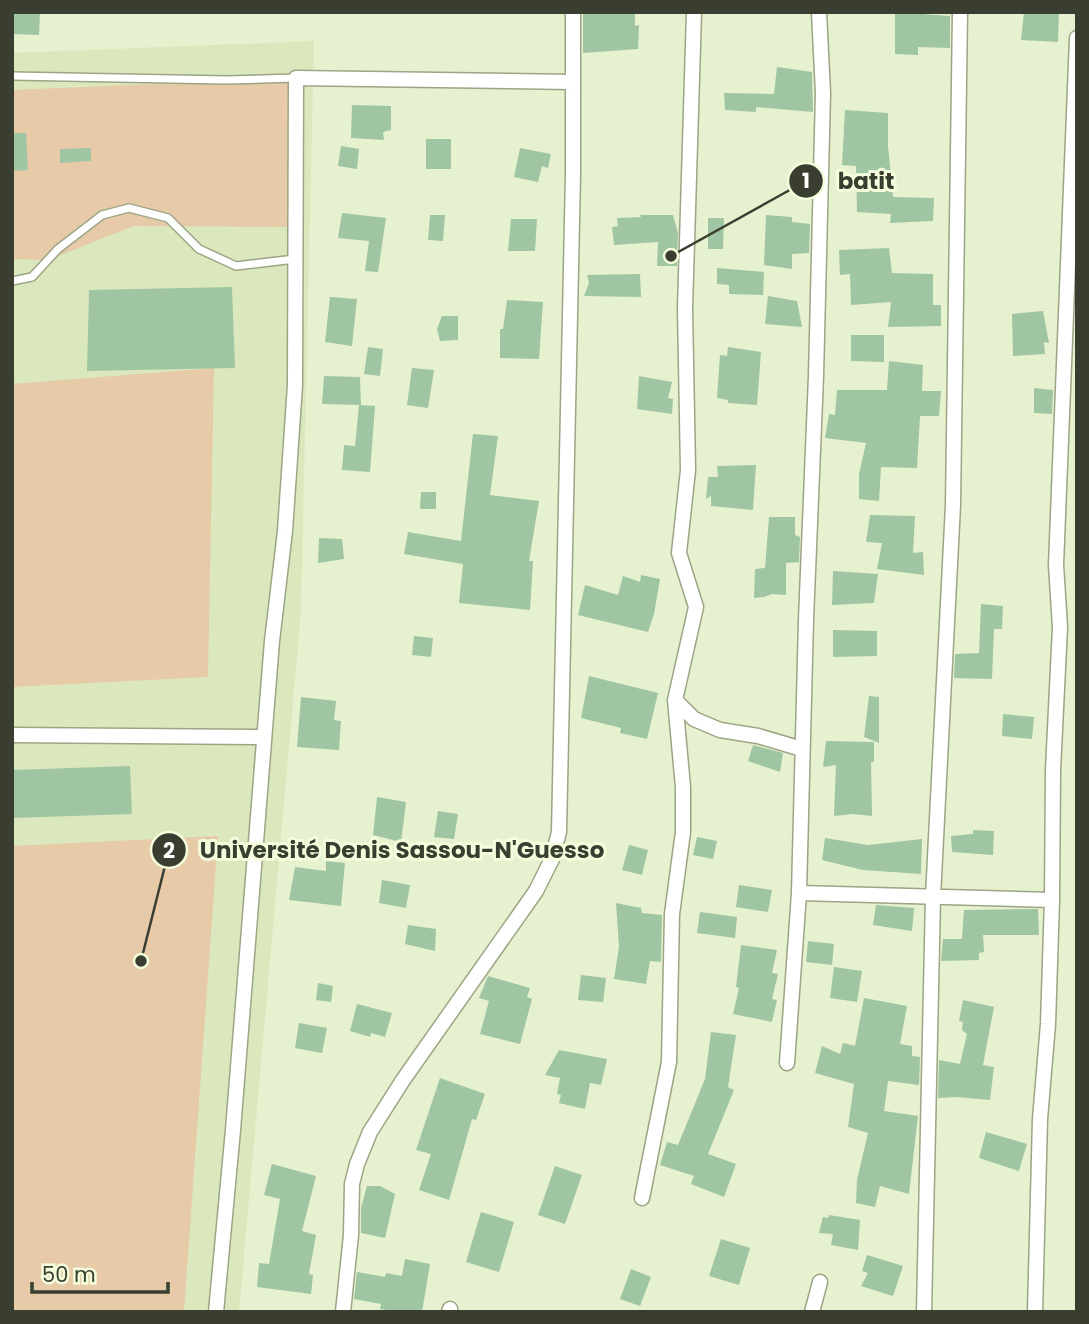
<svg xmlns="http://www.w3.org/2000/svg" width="1089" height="1324" font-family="Poppins,sans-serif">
<rect width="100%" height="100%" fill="#e6f1cf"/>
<path fill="#dbe8be" d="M314,41L301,611L239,1312H12V53Z"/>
<path fill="#e7caa8" d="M296,78L297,227L134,226L48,260L12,259V90Z
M214,368L208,677L12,687V384Z
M218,836L184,1312H12V846Z"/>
<path fill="#a0c5a2" d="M12,12H40L39,35L12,34Z
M583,12H635V26L639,25L638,49L583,53Z
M895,12L950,16V48L918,47V55L895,54Z
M1024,12H1059L1058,42L1021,40Z
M777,67L812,72L813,112L756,107V112L725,110L724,93L774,94Z
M352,105L391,106V130L383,132L384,140L351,138Z
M845,110L888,113V146L893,197L934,198L933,221L890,223L891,214L857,212L856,166L842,165Z
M12,133H26L28,170L12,171Z
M426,139H451V169H426Z
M341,146L359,149L357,169L338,166Z
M91,148V161L60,163V149Z
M520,148L551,154L548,168L542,166L538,182L514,177Z
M342,213L386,218L378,272L365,271L369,241L338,238Z
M430,215H445L443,241L428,240Z
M640,215H673L678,233L677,266H657L658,242L614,245L612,227L618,226L617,218L641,217Z
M766,215L792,217V222L810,224L809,253L792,254V269L764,265Z
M708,218H724L723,249H708Z
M511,219H537L535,251H508Z
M889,248L892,273L933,274V305H941V326L888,327L891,302L851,305L850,274L840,275L839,250Z
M717,268L764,272L763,295L729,294V285L717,284Z
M640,274L641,297L584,296L589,283L587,275Z
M232,287L235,368L87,371L89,290Z
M768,296L797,301L802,327L765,324Z
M330,297L357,299L352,346L325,342Z
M507,300L543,302L539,359L500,358V329H503Z
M1043,311L1049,343L1044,342L1045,354L1013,356L1012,314Z
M442,316H458V340L440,341L437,329Z
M851,335H884V362L851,361Z
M368,347L383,349L380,376L364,374Z
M728,347L761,352L757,405L728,403V400L717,398L720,355L727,356Z
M889,361L923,365L922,391H941L939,416H920L917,468L881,467L879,501L859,499V474L866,443L825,438L829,414L835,415L837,390H887Z
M412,368L434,370L428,408L407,405Z
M324,376L360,377L361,405L375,406L370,472L342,470L344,445L355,446L359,405L322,404Z
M639,376L672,382L668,398L673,399L672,414L637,409Z
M1034,388L1053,390L1052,414L1034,413Z
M473,434L498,436L490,495L539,501L529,561H533L530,610L459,603L463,564L404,554L408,532L461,541Z
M756,465L753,510L711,506V496L706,499L708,477H718L717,466Z
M421,492H436V509H420Z
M870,515L915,516L913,553L923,552L924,575L877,569L882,543L866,542Z
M769,517H795V535L800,537L799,562L786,563V595L772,594L764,597L754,598L755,569L765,568Z
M319,538L342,539L344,559L318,563Z
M833,571L878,574L874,603L832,605Z
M641,575L660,579L654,614L648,632L578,615L585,585L618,595L623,576L640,582Z
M981,604L1003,606L1002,629H994L992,679L954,678L955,654L979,653Z
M833,630L877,631V656L833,657Z
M414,636L433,638L431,657L412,655Z
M589,676L658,693L647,739L620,733L621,728L581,718Z
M869,696L879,697V743L864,737Z
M301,697L336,701L334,720L341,721L339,750L297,747Z
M1003,714L1034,717L1032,739L1002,736Z
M826,741L874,742V762H871L872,816L853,814L834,816L836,765L823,767Z
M753,745L783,753L780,772L748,761Z
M130,766L132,814L12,818V770Z
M377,797L406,802L401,842L373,835Z
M438,811L458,814L454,839L434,837Z
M973,830L994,831L993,855L952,852L951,836L973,834Z
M697,837L717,841L713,859L693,855Z
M825,838L868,845L922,839L921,874L863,870L822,860Z
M629,845L648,850L642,875L622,870Z
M326,861L345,863L341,906L289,900L295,867L326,871Z
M382,880L410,885L406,908L379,903Z
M739,885L772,890L768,912L736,907Z
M616,903L641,908L642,913L662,915L661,962L650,961L646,984L614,979L619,947Z
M876,905L914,908L912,931L873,925Z
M1038,909L1039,935H983L984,952L979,953V960L941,961L943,939H962L964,910Z
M700,912L737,917L735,938L697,933Z
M408,925L436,929L435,951L405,944Z
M808,941L834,944L832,965L806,962Z
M741,945L777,950L772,973L778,974L772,999L777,1000L772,1022L733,1014L739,988L736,987Z
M834,967L862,971L857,1002L830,998Z
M581,975L606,978L603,1002L578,1000Z
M488,976L530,988L527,997L532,999L520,1044L480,1034L489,1001L479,998Z
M318,983L333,986L331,1002L316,1000Z
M864,998L907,1006L900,1044L912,1046V1056L920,1057L919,1085L888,1081L884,1111L918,1116L909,1194L880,1186L875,1207L856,1203L857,1180L868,1133L848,1127L854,1084L815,1073L822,1046L840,1054L843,1043L855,1046Z
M963,1000L994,1007L983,1065L994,1067L990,1100L957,1097L938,1098L939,1060L960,1064L967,1034L962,1030L963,1022L959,1021Z
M357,1004L392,1013L385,1037L371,1033L370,1037L350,1031Z
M299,1023L327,1028L322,1053L295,1048Z
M711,1032L736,1035L728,1087L734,1090L708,1154L736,1164L724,1197L691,1184L694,1176L660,1165L667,1142L678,1145L705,1079Z
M559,1050L607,1059L601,1085L590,1083L585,1109L559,1103L561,1095L557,1094L560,1078L545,1075Z
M440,1078L485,1094L476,1120L472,1119L449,1200L419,1190L431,1154L416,1150Z
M986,1132L1027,1144L1019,1171L979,1158Z
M272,1164L316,1176L302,1231L316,1235L309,1274L313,1275L311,1294L257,1287L259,1263L269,1264L280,1199L264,1195Z
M555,1166L582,1175L565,1224L538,1215Z
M367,1186H380L395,1194L385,1238L361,1233V1208Z
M481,1212L514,1222L499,1272L466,1262Z
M829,1215L860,1220L858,1250L831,1245L833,1234L819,1233L823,1217L828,1218Z
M721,1239L750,1248L739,1285L709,1276Z
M867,1255L903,1266L893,1296L861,1286L868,1273L862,1271Z
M405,1259L430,1264L422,1312H398L380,1309L381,1304L354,1299L357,1272L385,1277L386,1273L402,1276Z
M631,1269L651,1277L640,1306L620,1299Z"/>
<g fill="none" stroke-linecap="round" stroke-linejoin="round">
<defs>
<path id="lane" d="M12,76L226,80L296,78
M12,281L32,277L58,249L102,215L129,208L168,218L199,249L236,266L295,259"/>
<path id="street" d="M675,700L694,719L720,730L758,736L802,749
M12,735L264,737
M799,893L1052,900
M787,1063L799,893L806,620L816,376L823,93L819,12
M642,1198L669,1062L672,914L683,832V787L675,700L696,607L679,553L688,470L685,308L694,12
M216,1312L233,1130L272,641L285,531L295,385L296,78L572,82
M343,1312L351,1235L352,1184L357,1164L370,1132L403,1080L536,891L552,859L559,832L573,174V12
M449,1312L450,1309
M812,1312L820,1282
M924,1312L933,897L953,505L960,12
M1035,1312L1040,1119L1048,1024L1052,900L1053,770L1060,627L1056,565L1077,38"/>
</defs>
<use href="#lane" stroke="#9ca585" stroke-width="10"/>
<use href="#street" stroke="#9ca585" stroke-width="17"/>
<use href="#lane" stroke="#fff" stroke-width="7"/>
<use href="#street" stroke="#fff" stroke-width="14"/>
</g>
<path fill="none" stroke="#3a3e30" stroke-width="2.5" d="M671 256L806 181M141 961L169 850"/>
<g fill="#3a3e30" stroke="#f4fedc" stroke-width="2.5">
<circle cx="671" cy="256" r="7"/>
<circle cx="141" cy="961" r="7"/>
<circle cx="806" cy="181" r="18"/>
<circle cx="169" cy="850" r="18"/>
</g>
<g font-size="21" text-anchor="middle" font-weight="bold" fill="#fff">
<text x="806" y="188">1</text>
<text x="169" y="858">2</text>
</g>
<g font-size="23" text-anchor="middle" font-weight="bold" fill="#3a3e30" stroke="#f4fedc" stroke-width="6" stroke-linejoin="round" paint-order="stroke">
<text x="866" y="189">batit</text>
<text x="402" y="858">Université Denis Sassou-N'Guesso</text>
</g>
<rect width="1089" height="1324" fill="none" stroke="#3a3e30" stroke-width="28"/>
<path d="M32 1282v10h136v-10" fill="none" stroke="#3a3e30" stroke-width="3.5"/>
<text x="42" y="1282" font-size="21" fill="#3a3e30" stroke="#f4fedc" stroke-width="5" paint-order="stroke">50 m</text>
</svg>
